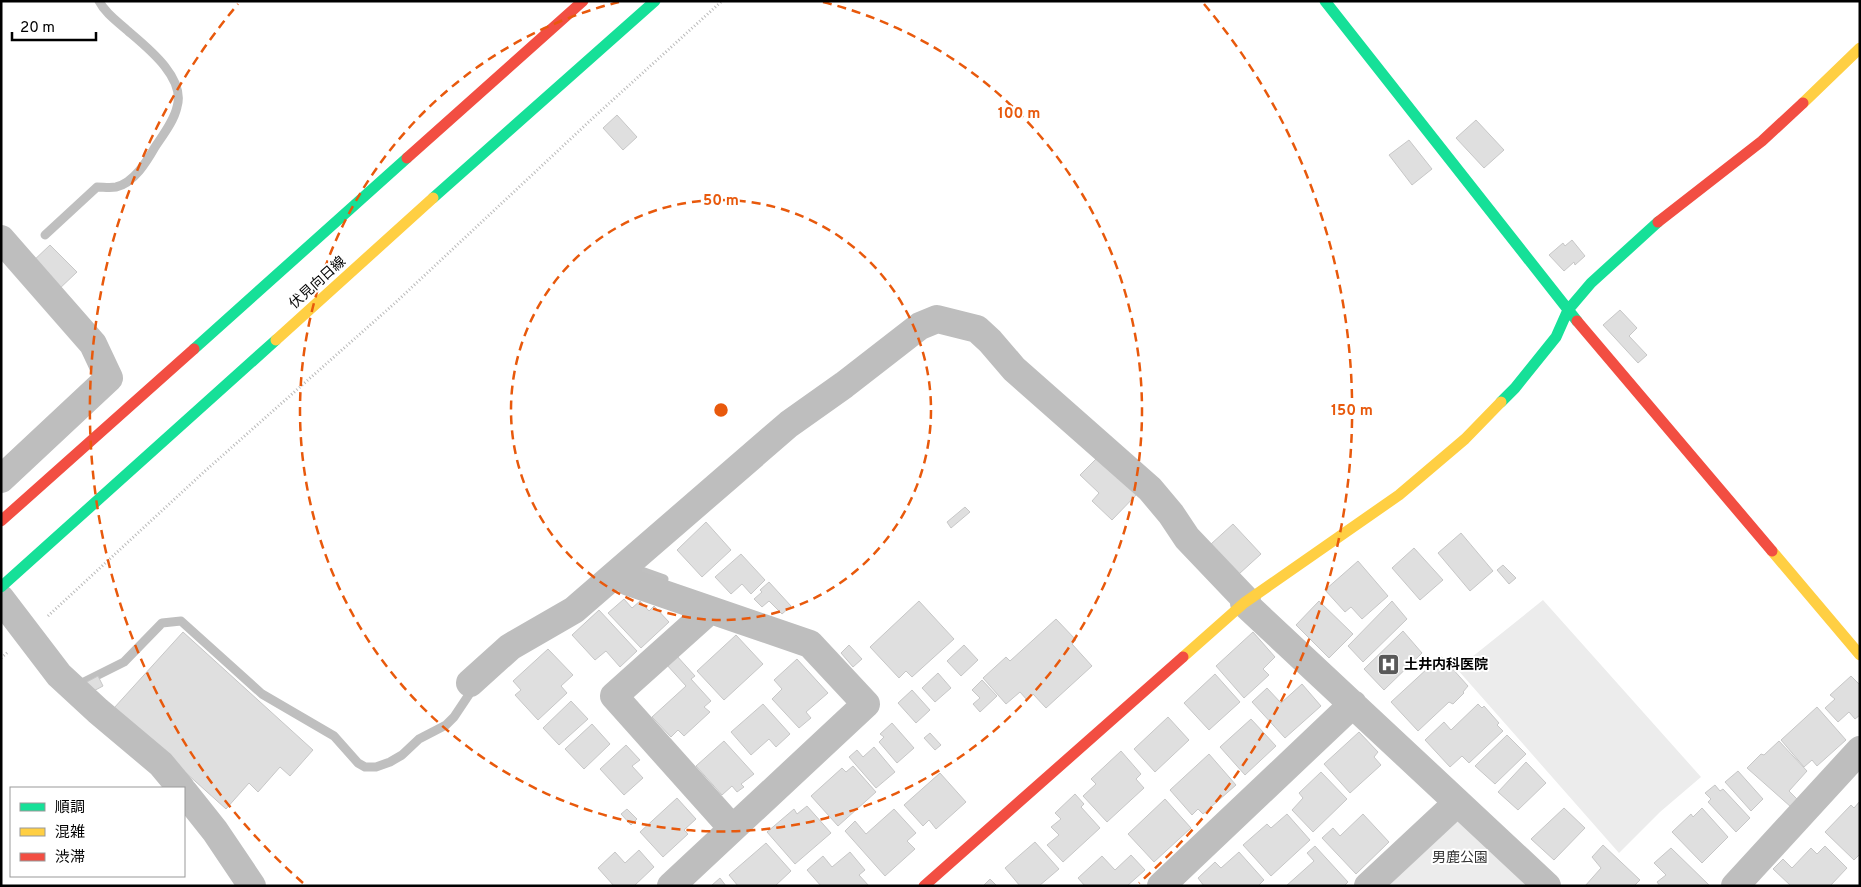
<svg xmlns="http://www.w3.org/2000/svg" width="1861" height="887" font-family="Overpass,'Noto Sans JP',sans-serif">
<rect width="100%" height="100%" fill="#fff"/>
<path fill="#ececec" d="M1543,600L1701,777L1660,812L1619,853L1457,669Z
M1455,820L1466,823L1534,886H1388Z"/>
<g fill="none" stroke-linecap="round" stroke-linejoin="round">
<path stroke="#bfbfbf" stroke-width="9" d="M45,235L97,187C103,187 110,188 116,187C134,183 147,161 155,147C163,135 174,121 177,107C186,78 148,48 128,31C118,22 105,13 99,1
M629,571L633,568L664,579
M78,685L124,662L162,623L181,621L262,694L334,736L358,763L365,767H376L390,762L402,755L419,739L446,725L454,717L474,687"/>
</g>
<path fill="#dfdfdf" stroke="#c7c7c7" d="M617,115L637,137L623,150L603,128Z
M1476,120L1504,150L1484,168L1456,138Z
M1409,140L1432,169L1412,185L1389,155Z
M1572,240L1585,256L1575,265L1574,262L1564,271L1549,255L1563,243L1565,246Z
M50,245L77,272L57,291L31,263Z
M1620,310L1637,328L1629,336L1647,355L1638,363L1603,325Z
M1101,454L1139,492L1112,520L1092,501L1099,493L1080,475Z
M965,507L970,512L951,528L947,522Z
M706,522L731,550L702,577L677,550Z
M1233,524L1261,554L1239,574L1211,544Z
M1461,533L1493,571L1470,591L1438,553Z
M1414,548L1443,580L1420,600L1392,568Z
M741,554L765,580L751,594L742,584L731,594L715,577Z
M1358,561L1388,596L1362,619L1351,607L1345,612L1325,590Z
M1503,565L1516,578L1509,584L1497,570Z
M769,582L791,606L782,614L769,601L762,607L754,599L762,592L760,590Z
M624,599L632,608L640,601L649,611L654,606L669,622L641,648L608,613Z
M919,601L954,639L912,677L906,671L899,678L870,647Z
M1319,601L1353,634L1329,658L1296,625Z
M1392,601L1407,619L1363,662L1348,646Z
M599,610L637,651L620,667L606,651L595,660L572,635Z
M1056,619L1076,640L1072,644L1092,666L1046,708L1033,694L1027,700L1020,692L1006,704L983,678L1006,657L1010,661Z
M1403,631L1422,653L1384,690L1364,669Z
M183,632L313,750L290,776L280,767L258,792L249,783L226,809L114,708Z
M1253,632L1275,657L1263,669L1269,675L1244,698L1216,666Z
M736,635L763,664L724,700L697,671Z
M849,645L862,659L853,667L841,653Z
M964,645L978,660L961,676L947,661Z
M548,649L573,675L561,686L567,693L538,720L515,695L521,690L513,681Z
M676,655L695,676L691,679L711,701L704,707L710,712L684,736L678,730L671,737L652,717L686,686L666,664Z
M1441,656L1468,686L1463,692L1464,693L1453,704L1449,702L1418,731L1391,702Z
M797,659L828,693L806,712L811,718L799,728L772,699L782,689L774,680Z
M938,673L951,688L935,702L922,688Z
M1215,674L1240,702L1209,730L1184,703Z
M98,676L103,686L86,695L81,685Z
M1851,676L1860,685V715L1855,719L1849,712L1838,722L1825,708L1835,699L1830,695Z
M982,680L997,696L980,712L973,704L980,698L972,690Z
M1302,684L1321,706L1285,738L1252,702L1267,688L1281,703Z
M912,690L930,710L916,723L898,703Z
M571,701L588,719L559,745L543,728Z
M763,704L790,734L776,747L769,739L751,755L731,732Z
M1478,704L1482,708L1484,706L1499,723L1497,725L1503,731L1469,763L1462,756L1450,767L1425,740L1444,722L1451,730Z
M1817,707L1846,740L1817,766L1812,760L1804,767L1781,740Z
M1168,717L1189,740L1155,772L1134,749Z
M1251,719L1276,746L1245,775L1220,747Z
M892,723L914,748L897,763L879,742L884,737L880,734Z
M592,724L610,744L584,769L565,749Z
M1359,732L1378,752L1374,757L1381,765L1350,793L1324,764Z
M930,733L941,745L935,750L924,738Z
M1507,735L1526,754L1495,784L1475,766Z
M724,741L754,774L741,784L744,787L737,792L732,786L722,795L696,766Z
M1779,741L1807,771L1789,791L1798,800L1791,807L1747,768L1761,754L1764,755Z
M626,745L640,760L632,766L643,778L624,795L600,769Z
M874,747L895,772L876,788L849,757L857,750L863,757Z
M1121,751L1141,774L1136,779L1144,788L1107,822L1083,796L1096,784L1091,779Z
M1209,754L1236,785L1203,814L1198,809L1192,815L1170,790Z
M1526,762L1546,783L1518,810L1498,792Z
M853,766L876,792L838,826L811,796L842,768L846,772Z
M1738,771L1763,799L1751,811L1725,782Z
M1321,772L1347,799L1313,832L1292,810L1303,798L1299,793Z
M940,773L966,802L936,829L929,820L923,826L904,805Z
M1715,785L1720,791L1723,789L1750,818L1736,832L1708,802L1711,799L1705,793Z
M1075,794L1084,804L1081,807L1100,828L1063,862L1047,845L1059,835L1051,827L1061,819L1055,813Z
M677,798L696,819L684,830L688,834L663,857L640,832Z
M1165,799L1191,828L1154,862L1128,834Z
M1860,801V854L1854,860L1825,832L1851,805L1854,808Z
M807,806L831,833L795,864L767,832L794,809L797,814Z
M1564,808L1585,828L1554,860L1531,839Z
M1702,808L1728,837L1702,863L1672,832L1691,814L1693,817Z
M627,809L637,819L631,825L621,814Z
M894,809L916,833L907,841L915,849L885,876L845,831L855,821L866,834Z
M1287,814L1310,840L1271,876L1243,845L1267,824L1271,828Z
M1363,814L1389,842L1356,874L1322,838L1333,828L1340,836Z
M1035,842L1059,869L1039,886H1020L1005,868Z
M766,843L791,871L775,886H738L729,875Z
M1603,845L1640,880L1634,886H1585L1601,868L1592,857Z
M1315,846L1348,882L1344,886H1286L1314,861L1307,853Z
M1825,846L1847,868L1830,886H1791L1773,869L1783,859L1792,868L1811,848L1817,854Z
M1671,848L1710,886H1660L1657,882L1666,875L1654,863Z
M639,850L654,867L634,886H614L598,868L615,852L625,863Z
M850,852L865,870L859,875L869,886H821L807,870L823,856L832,867Z
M1239,852L1264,880L1258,886H1204L1198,878L1215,862L1221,868Z
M1131,855L1145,870L1127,886H1085L1078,878L1102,856L1115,870Z
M720,878L726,886H711Z
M990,879L997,886H983Z"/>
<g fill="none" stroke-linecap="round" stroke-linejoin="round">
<path stroke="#b9b9b9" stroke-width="3" stroke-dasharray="1 2.5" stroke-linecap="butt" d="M48,616L205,471L395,303L594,117L722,1
M1,658L8,652"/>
<path stroke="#bebebe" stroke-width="28" d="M1,239L93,344L109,378L1,479
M629,582L810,644L866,704L671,886
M1,599L59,675L98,711L161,764L181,788
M1244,603L1547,886
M710,610L614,696L732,828
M470,683L510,647L574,610L789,424L844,385L920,326L937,319L977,329L990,341L1014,369L1150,489L1171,514L1187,538L1247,601
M184,792L215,831L252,886
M1161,886L1353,704
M1368,886L1457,803
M1735,886L1860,750"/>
<path stroke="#16e098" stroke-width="11" d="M1325,1L1577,321
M433,198L655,1
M194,349L407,158
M1501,402L1515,388L1556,337L1568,310L1591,283L1658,222
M1,587L276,340"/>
<path stroke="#ffcf43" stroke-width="11" d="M1803,103L1860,48
M276,340L433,198
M1772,551L1860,655
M1183,657L1244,603L1399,495L1465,439L1501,402"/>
<path stroke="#f24e42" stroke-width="11" d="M407,158L583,1
M1658,222L1762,141L1803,103
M1577,321L1772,551
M1,521L194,349
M924,886L1183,657"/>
</g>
<g fill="none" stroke="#e8590c" stroke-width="2.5" stroke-dasharray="9 6">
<circle cx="721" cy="410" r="210"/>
<path d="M823 2A421 421 0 1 1 619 2"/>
<path d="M303 883A631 631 0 0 1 238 4M1204 4A631 631 0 0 1 1139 883"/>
</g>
<defs>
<symbol id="hospital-square" viewBox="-11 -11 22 22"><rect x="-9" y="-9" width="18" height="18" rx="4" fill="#595959" stroke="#fff"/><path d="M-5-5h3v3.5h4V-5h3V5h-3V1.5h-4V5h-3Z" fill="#fff"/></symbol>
</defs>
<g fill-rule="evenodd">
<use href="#hospital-square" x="1376" y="652" width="25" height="25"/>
</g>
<g text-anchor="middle" stroke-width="4" stroke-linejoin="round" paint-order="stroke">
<g font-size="14" fill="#000" stroke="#fff">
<text transform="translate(317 282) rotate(-42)" y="5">伏見向日線</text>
</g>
<g font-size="14" font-weight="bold" fill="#000" stroke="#fff" text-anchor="start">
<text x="1404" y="669">土井内科医院</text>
</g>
<g font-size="14" fill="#333" stroke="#fff">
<text x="1460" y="862">男鹿公園</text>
</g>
</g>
<circle cx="721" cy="410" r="8" fill="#e8590c" stroke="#fff" stroke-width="2.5"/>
<g font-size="15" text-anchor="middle" font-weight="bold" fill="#e8590c" stroke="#fff" stroke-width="4" stroke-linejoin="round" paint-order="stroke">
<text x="1019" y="118">100 m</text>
<text x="721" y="205">50 m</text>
<text x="1352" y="415">150 m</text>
</g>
<rect width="1861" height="887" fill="none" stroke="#000000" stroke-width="5"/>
<rect x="10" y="787" width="175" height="90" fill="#ffffff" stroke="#999999"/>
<rect x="20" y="803" width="25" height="8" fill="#16e098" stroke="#999999"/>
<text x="55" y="812" font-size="15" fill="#000000">順調</text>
<rect x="20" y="828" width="25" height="8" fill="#ffcf43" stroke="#999999"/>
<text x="55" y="837" font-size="15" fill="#000000">混雑</text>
<rect x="20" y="853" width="25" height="8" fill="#f24e42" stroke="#999999"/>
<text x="55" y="862" font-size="15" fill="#000000">渋滞</text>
<path d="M12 32v8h84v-8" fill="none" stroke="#000000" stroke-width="2.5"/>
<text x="20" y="32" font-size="15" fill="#000000" stroke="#ffffff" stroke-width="4" paint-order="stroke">20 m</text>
</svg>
